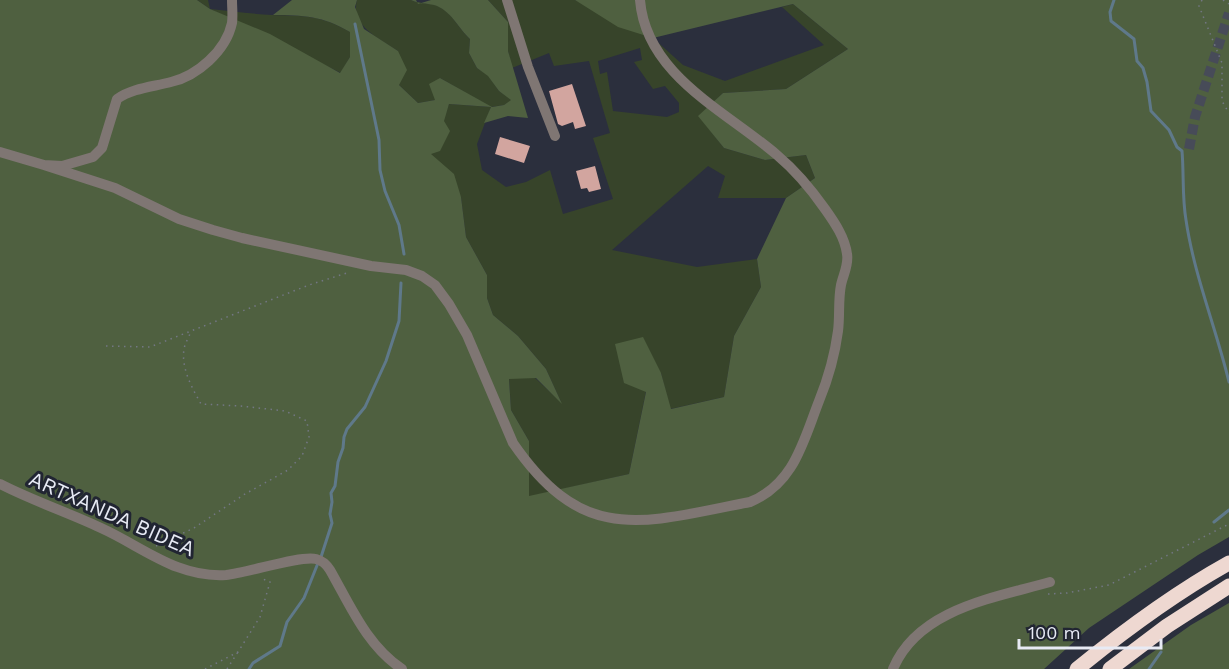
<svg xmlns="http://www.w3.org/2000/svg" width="1229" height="669" font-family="'Work Sans',sans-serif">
<rect width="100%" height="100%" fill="#2b2f3d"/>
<path fill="#37442a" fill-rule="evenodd" d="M197,0H208L210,9C231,11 252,14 272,15C304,16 321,15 350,32V57L341,73L210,9Z
M357,0H411C419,4 426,2 435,5C451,10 458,28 470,39L469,53L477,68L488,75L499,91L512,100L504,105L491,107L477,144L482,170L506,187L526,182L550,170L563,214L613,199L593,138L610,133L589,61L554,66L549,53L512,68L508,51V22L488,0H575L653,38L683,65L725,81L824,45L782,7L793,4L848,49L786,89L723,93L699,116L724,148L765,160L806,155L815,178L786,198H718L725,176L708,166L612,250L697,267L757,259L761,287L734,336L724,397L670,409L661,373L646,391L629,474L528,497L529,441L511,410L509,378H535L561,402L546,369L518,336L493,315L487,298V275L466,237L461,197L430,154L449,104L490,107L440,78L435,100L418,103L399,85L398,51C380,39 350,26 357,0ZM640,48L642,60L634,62L653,89L665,86L679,103V112L667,117L613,111L607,72L600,74L598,61Z"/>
<path fill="#4f6040" d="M0,0H197L210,9L270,34L340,73L350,57V32C323,16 303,15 273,15L292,0H357L355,7L364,29L398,51L407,70L399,85L418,103L435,100L429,84L440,78L492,107L504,105L511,100L499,91L488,76L477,68L469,53L470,39C458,28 451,10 434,5C426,3 419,4 411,0H416L418,4L431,0H488L508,22V51L528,118L508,116L484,123L491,107L449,104L444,121L450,131L440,151L431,154L454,174L461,197L466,237L487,275V298L493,315L518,336L546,369L562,404L536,378L509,379L511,410L529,441V496L629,474L646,392L624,383L615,344L643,337L661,373L671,409L724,397L734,336L761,287L757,259L786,198L815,178L806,155L765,160L724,148L698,116L723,93L786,89L848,49L793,4L653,38L618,27L575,0H1229V537L1198,555L1089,628L1044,669H0Z
M1229,603V669H1129L1191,625Z"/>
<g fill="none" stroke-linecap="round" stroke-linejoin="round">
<path stroke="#5f798a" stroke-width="3" d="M1114,0L1110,12L1111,21L1134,39L1137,61L1143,68L1147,82L1151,111L1169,130L1177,147L1182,151C1184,174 1182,197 1186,220C1194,275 1216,328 1229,382
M355,24L379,140L380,170L385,191L399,225L404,254
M1214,522L1229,510
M321,557L332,523L330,514L332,502L331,493L335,486L338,462L343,448L344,437L347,429L365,407L386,361L399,321L401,283
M249,669L253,663L280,646L287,622L304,598L318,563
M1149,669L1161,652"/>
</g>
<path fill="#d2a59f" d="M572,84L586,126L575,129L573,122L562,126L558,124L549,91Z
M500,137L530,146L524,163L495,154Z
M595,166L601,189L589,192L587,188L581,189L576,171Z"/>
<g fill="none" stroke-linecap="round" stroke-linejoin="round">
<path stroke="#474b58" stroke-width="10" stroke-dasharray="10 5" stroke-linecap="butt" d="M1189,149L1195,117L1229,13"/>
<path stroke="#737783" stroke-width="1.5" stroke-dasharray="1.5 4.5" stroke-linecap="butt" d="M1202,0L1199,6L1222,63V101L1229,113
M1223,0L1229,4
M106,346L150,347L309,285L350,272
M156,546L194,528L245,494L288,470L302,456L309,437L307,421L285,411L241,406L201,404C192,388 181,368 184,349C185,343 189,337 191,331
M1048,594L1067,593L1109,585L1229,524
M205,669L238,652L260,617L270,582L263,579
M227,669L238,652"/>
<path stroke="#7f7673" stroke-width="10" d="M507,0L528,67L555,136
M0,152L44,165L62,166L93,157L102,148L117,99C133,88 152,87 171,82C197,76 226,51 232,23C233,16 232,7 232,0
M44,165L115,188L179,219L213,230L242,238L371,266L406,270L422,276L435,285L449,304L467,335L513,443C584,546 642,523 750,502C794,484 803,442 819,401C828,379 835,354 838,331C840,316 838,300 841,285C843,275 849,265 847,254C845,238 835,223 825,209C811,189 796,171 777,155C726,111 646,75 640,0
M0,484C33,501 67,512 101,528C143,547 177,578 226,575C248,573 300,555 316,559C323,561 326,564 330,570C350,605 367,646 402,669
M893,669C918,609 994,598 1050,582"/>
<path stroke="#eed8d1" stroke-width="15" d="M1077,669C1125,630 1175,593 1229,563
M1110,669L1167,626L1229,586"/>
</g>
<g text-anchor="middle" stroke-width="6" stroke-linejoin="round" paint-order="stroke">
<g font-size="21" fill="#e7eaf4" stroke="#212532">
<text transform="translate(112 514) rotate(24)" y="7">ARTXANDA BIDEA</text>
</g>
</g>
<path d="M1019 639v9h142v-9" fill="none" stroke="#e7eaf4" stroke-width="3"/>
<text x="1028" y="639" font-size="18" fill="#e7eaf4" stroke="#212532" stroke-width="4.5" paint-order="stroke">100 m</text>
</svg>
